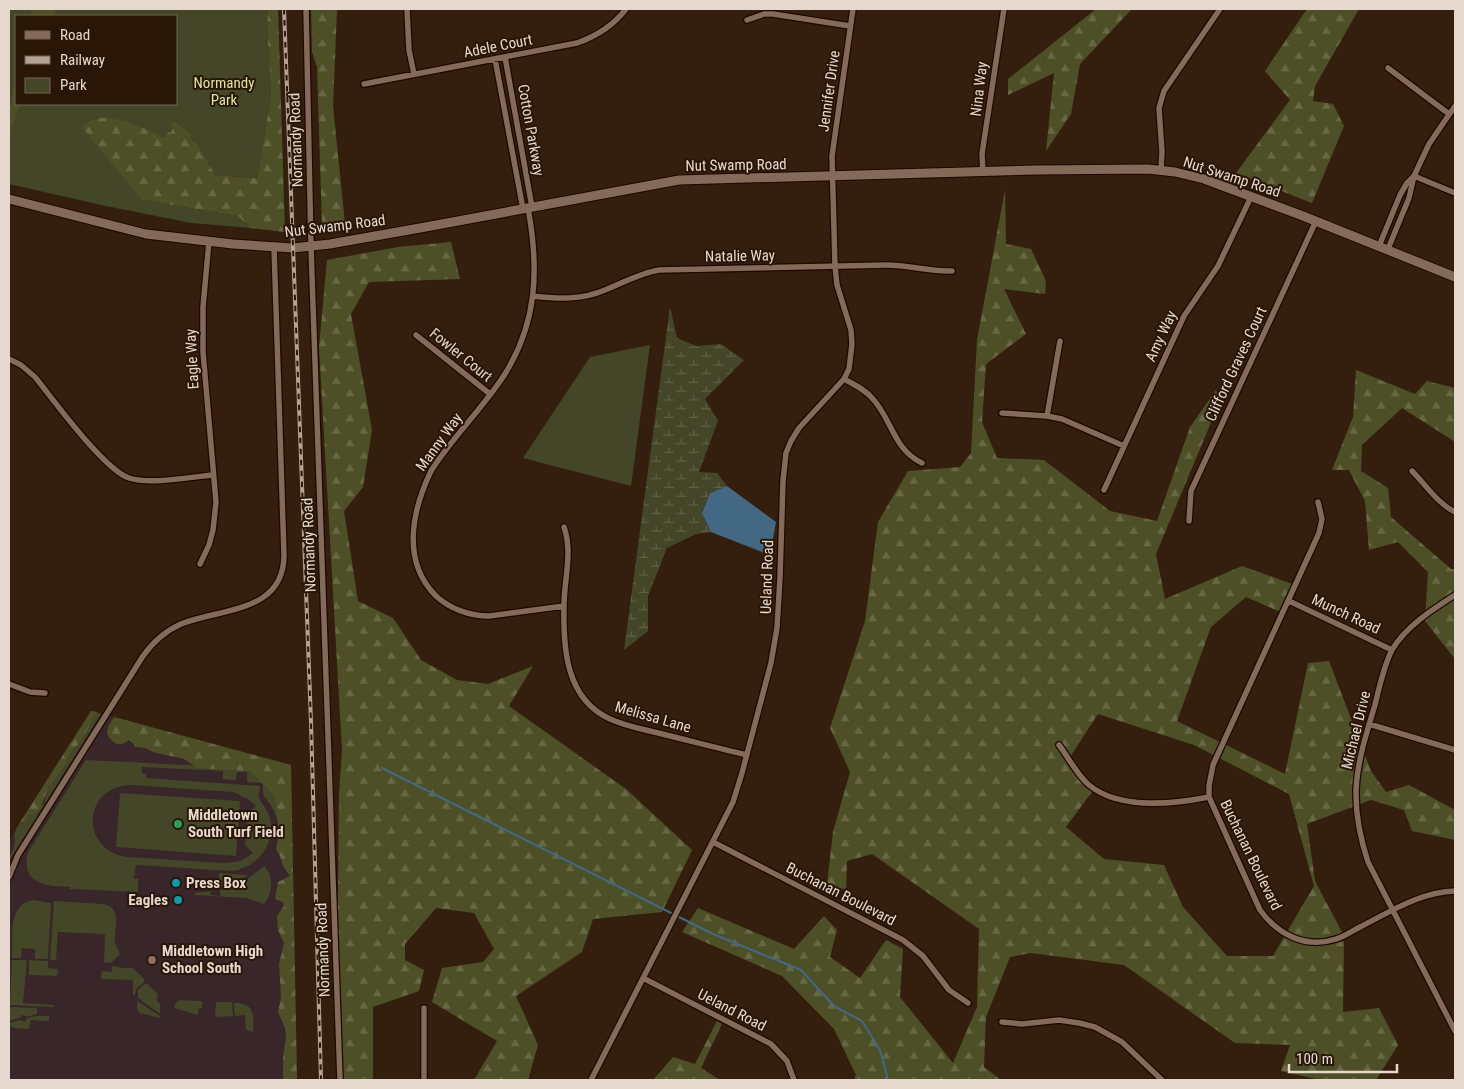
<svg xmlns="http://www.w3.org/2000/svg" width="1464" height="1089" font-family="'Roboto Condensed',sans-serif">
<defs>
<pattern id="forest-firs" width="22" height="20" patternUnits="userSpaceOnUse" patternTransform="scale(1.25)"><rect width="22" height="20" fill="#4d5026"/><path d="M5 1l3.5 6h-7zM16 11l3.5 6h-7z" fill="#676844"/></pattern>
<pattern id="wetland-marsh" width="20" height="14" patternUnits="userSpaceOnUse" patternTransform="scale(1.25)"><rect width="20" height="14" fill="#434627"/><path d="M1 5h8M5 5V1M11 12h8M15 12V8" fill="none" stroke="#5e6045"/></pattern>
</defs>
<rect width="100%" height="100%" fill="#341f0f"/>
<path fill="#39262a" d="M91,711L291,765L297,1080H9V841Z"/>
<path fill="#434627" fill-rule="evenodd" d="M9,9H31L30,16H16V75L9,108Z
M57,9H268L267,25L271,95L257,178L215,175L198,144L190,138L193,134L173,120L170,126L173,128L170,133L164,138L132,124L97,118L142,200L238,216L250,228L191,223L106,206L9,184V137L21,104H176V16H54Z
M650,345L631,486L523,458L590,357Z
M97,712L101,714L9,861C9,856 11,854 13,849C17,837 11,837 19,824C25,823 26,821 28,815L44,804L48,788L64,768L71,752L82,740Z
M86,760L249,768L278,799V820L270,804L263,795V785L261,783L247,782V772H237L236,780L221,779L223,778V771L142,767V773L146,774V778L260,786C260,789 258,795 259,798C262,805 268,809 270,818C276,844 257,868 232,871L136,865L134,879H138V892L70,889V887C46,886 20,884 28,852ZM131,785L233,792L248,799L256,806L248,813L245,845L253,853L241,861L225,863L126,857C79,849 83,786 131,785Z
M120,793L240,801L236,856L116,847Z
M264,866C274,876 273,893 264,904L247,898L195,895V893L212,891L210,893L212,895L220,896V890L240,885Z
M219,873L248,875L236,883L217,887L214,886V884H219Z
M34,900L51,903L48,959H35V949L22,948L21,958H12C13,937 7,904 34,900Z
M54,901L103,904C124,908 113,929 115,943C116,947 119,951 120,954L111,963L104,962L105,934L58,932L56,960H50Z
M12,960H27L23,1003L54,1005V1007L10,1005Z
M29,960L48,961V968L58,969L57,976L29,975Z
M112,966L122,968H133L144,979V982L136,989L135,996L133,994V980L101,979L102,971L112,972Z
M146,983L158,994L157,1001L160,1004V1014L138,998V990Z
M179,1000L202,1001V1008H199L198,1015L174,1008L175,1004Z
M137,1001L160,1016V1018L140,1013L137,1009Z
M216,1002H232L233,1016L215,1017Z
M234,1003C255,1003 254,1015 253,1032L246,1030L245,1015L235,1016Z
M11,1007L37,1008V1014L27,1017L22,1015L19,1018L9,1021V1009Z
M37,1016H49V1021L31,1020L29,1029L13,1028L9,1025V1023L20,1020L25,1022L27,1018Z"/>
<path fill="url(#forest-firs)" fill-rule="evenodd" d="M31,9H57L54,16H30Z
M268,9H278L285,232L250,228L238,216L142,200L82,127C86,124 91,120 96,119C112,113 149,130 164,138L168,132L170,133L173,128L170,126L173,120L193,134L190,138L198,144L215,175L257,178L271,95L267,25Z
M311,9H337L333,106L345,224L322,227L317,67L312,52Z
M1096,9H1132L1080,64L1071,114L1046,151L1054,73L1008,95V79Z
M1307,9H1359L1315,86L1313,101L1333,104L1344,126L1312,203L1236,173L1290,100L1265,71Z
M16,75V104H21L9,137V108Z
M1005,190L1006,244L1031,249L1046,281L1045,294L1004,289L1026,334L986,364L982,422L997,458L1044,460L1110,511L1157,521L1190,427L1216,390L1220,401L1156,554L1165,599L1242,566L1298,586L1285,614L1246,597L1211,627L1177,721L1285,774L1308,663L1329,661L1371,771L1386,792L1409,785L1455,810V840L1412,831L1404,810L1371,800L1307,824L1315,881L1344,936L1343,1012L1379,1008L1398,1045L1376,1080H1320L1281,1071L1290,1045L1235,1043L1124,965L1031,953L1010,957L986,1017L984,1067L1001,1080H854L856,1075L834,1029L782,976L682,932L698,908L794,949L824,916L837,930L830,957L860,978L886,940L903,949L900,997L953,1063L977,1007L979,929L872,854L847,861L846,890L827,884L833,832L850,772L830,728L865,621L878,522L908,471L960,467L971,453L977,340ZM1098,714L1194,745L1289,794L1314,886L1273,956H1227L1183,907L1164,865L1104,859L1066,827L1094,789L1070,757Z
M451,242L460,279L369,282L351,314L372,430L363,487L344,511L358,601L393,618L421,660L457,680L488,684L533,666L509,706L626,789L692,850L662,912L593,919L582,952L516,996L538,1045L528,1080H474L497,1041L432,1002L442,968L483,962L494,949L474,913L436,908L405,944V960L424,970L419,991L373,1007V1080H342L337,994L339,794L342,750L319,347L327,260L398,247Z
M1356,370L1415,394L1427,381L1455,388V442L1402,408L1362,445L1361,471L1388,488L1391,517L1451,569H1455V659L1425,621L1428,572L1398,542L1369,550L1365,501L1349,470H1332L1353,417Z
M91,711L97,712L82,740L71,752L64,768L48,788L41,808L34,814L28,815L25,822L19,824Z
M114,717L291,765L297,1080H283V1058L286,1038L285,1028L278,1012L281,998L279,964L284,943L278,930L277,916L284,906L283,902L275,899L278,882L290,876L283,866L280,856L276,849L279,834L275,799L274,795L250,771L198,768L184,759L153,752L145,748L135,747L133,743L129,740C119,748 113,744 107,734L108,727Z
M717,1021L722,1024L701,1068L720,1080H653L673,1057L695,1064Z"/>
<path fill="url(#wetland-marsh)" d="M670,307L677,338L696,346L721,344L744,360L705,399L718,421L699,472L717,473L727,486L710,493L702,512L711,532L696,534L667,548L648,596V631L624,650Z"/>
<path fill="#426883" d="M727,486L776,522L770,555L711,532L702,513L710,493Z"/>
<g fill="none" stroke-linecap="round" stroke-linejoin="round">
<path stroke="#426883" stroke-width="2" d="M382,768L673,914
M677,916L713,934L801,970L834,1006L862,1021L880,1050L888,1080"/>
<defs>
<path id="minor" d="M306,9L311,247L340,1080
M407,9L409,50L414,74
M747,20L764,14H773L850,26
M505,57L532,207
M495,59L523,209
M1388,68L1449,114
M364,84L577,43C597,36 613,26 626,9
M1161,170L1162,152L1159,108L1164,91L1220,9
M983,173L982,154L1004,9
M1414,176L1455,193
M528,208C539,268 538,323 503,377C481,410 452,438 431,471C412,511 401,561 436,596C450,609 470,616 489,616L564,606
M1379,246L1400,195L1407,183L1414,176L1429,144L1455,106
M1388,249L1409,198L1414,176
M533,296C558,299 582,300 605,290C623,283 640,273 659,270L887,265C909,265 930,272 952,271
M416,335L490,394
M9,359L21,365L35,377C53,399 104,470 129,478C151,485 190,477 213,475
M844,379C855,385 866,390 873,399C892,420 894,450 922,463
M1002,413L1047,416L1062,419L1124,446
M1047,416L1060,341
M1412,471C1426,485 1437,503 1455,512
M1104,490L1184,316L1218,266L1251,197
M1318,502L1322,519L1319,533L1213,765L1209,786V797L1260,910C1278,935 1306,949 1336,939C1344,937 1352,931 1360,927C1390,912 1420,892 1455,891
M1189,521L1191,491L1316,221
M564,527C573,553 564,579 564,606C563,649 566,699 610,719C625,726 642,729 658,733C687,740 717,748 747,755
M200,564L209,545L213,530L216,502L203,352V307L209,241
M1455,595C1433,609 1405,627 1392,650C1384,665 1379,688 1375,705C1356,767 1347,798 1368,862L1455,1031
M1289,601L1392,650
M9,684L30,692L45,693
M1369,724L1455,750
M1059,745C1069,758 1077,775 1089,785C1119,810 1174,804 1209,797
M713,842L903,940L923,956L949,990L968,1003
M9,877L18,855L143,656C153,642 165,631 181,624C221,608 284,613 284,555L274,247
M643,978L771,1044L787,1061L794,1080
M424,1008V1080
M1002,1022L1022,1024L1059,1020L1079,1023L1095,1027L1122,1042L1162,1080
M591,1080L733,802L742,773L771,663L777,628L780,578L783,481L786,453L791,441L799,428L844,379L849,369L852,344L851,330L837,285L835,266L832,156L853,9"/>
<path id="secondary" d="M9,199L146,234L233,244L293,248L330,244L420,228L679,180L1036,170L1148,169L1175,172L1204,179L1303,216L1455,277"/>
</defs>
<use href="#minor" stroke="#1b0800" stroke-width="8"/>
<use href="#secondary" stroke="#1b0800" stroke-width="11"/>
<use href="#minor" stroke="#846b59" stroke-width="5.5"/>
<use href="#secondary" stroke="#846b59" stroke-width="9"/>
<defs>
<path id="rail" d="M284,9L311,722L321,1080"/>
</defs>
<use href="#rail" stroke="#b3a397" stroke-width="4"/>
<use href="#rail" stroke="#291606" stroke-width="2" stroke-dasharray="5.5" stroke-linecap="butt"/>
</g>
<circle fill="#2e9e5b" stroke="#291606" stroke-width="2" cx="178" cy="824" r="5"/>
<g fill="#0f9aa8" stroke="#291606" stroke-width="2">
<circle cx="176" cy="883" r="5"/>
<circle cx="178" cy="900" r="5"/>
</g>
<circle fill="#8d6e63" stroke="#291606" stroke-width="2" cx="152" cy="960" r="5"/>
<g text-anchor="middle" stroke-width="4" stroke-linejoin="round" paint-order="stroke">
<g font-size="15" fill="#e6d8ce" stroke="#291606">
<text transform="translate(498 46) rotate(-11)" y="5">Adele Court</text>
<text transform="translate(979 89) rotate(-83)" y="5">Nina Way</text>
<text transform="translate(829 91) rotate(-82)" y="5">Jennifer Drive</text>
<text transform="translate(531 130) rotate(80)" y="5">Cotton Parkway</text>
<text transform="translate(296 140) rotate(-92)" y="5">Normandy Road</text>
<text transform="translate(736 165) rotate(-1)" y="5">Nut Swamp Road</text>
<text transform="translate(1232 177) rotate(18)" y="5">Nut Swamp Road</text>
<text transform="translate(335 226) rotate(-7)" y="5">Nut Swamp Road</text>
<text transform="translate(740 256) rotate(-1)" y="5">Natalie Way</text>
<text transform="translate(1161 336) rotate(-65)" y="5">Amy Way</text>
<text transform="translate(461 355) rotate(39)" y="5">Fowler Court</text>
<text transform="translate(192 359) rotate(-93)" y="5">Eagle Way</text>
<text transform="translate(1236 364) rotate(-65)" y="5">Clifford Graves Court</text>
<text transform="translate(439 442) rotate(-54)" y="5">Manny Way</text>
<text transform="translate(309 545) rotate(-92)" y="5">Normandy Road</text>
<text transform="translate(767 577) rotate(-88)" y="5">Ueland Road</text>
<text transform="translate(1346 614) rotate(25)" y="5">Munch Road</text>
<text transform="translate(653 717) rotate(16)" y="5">Melissa Lane</text>
<text transform="translate(1356 730) rotate(-76)" y="5">Michael Drive</text>
<text transform="translate(1251 855) rotate(64)" y="5">Buchanan Boulevard</text>
<text transform="translate(841 894) rotate(27)" y="5">Buchanan Boulevard</text>
<text transform="translate(323 950) rotate(-92)" y="5">Normandy Road</text>
<text transform="translate(732 1010) rotate(27)" y="5">Ueland Road</text>
</g>
<g font-size="15" fill="#dfe59d" stroke="#291606">
<text x="224" y="88">Normandy<tspan x="224" dy="17">Park</tspan></text>
</g>
<g font-size="15" font-weight="bold" fill="#e6d8ce" stroke="#291606" text-anchor="start">
<text x="188" y="820">Middletown<tspan x="188" dy="17">South Turf Field</tspan></text>
<text x="186" y="888">Press Box</text>
<text x="168" y="905" text-anchor="end">Eagles</text>
<text x="162" y="956">Middletown High<tspan x="162" dy="17">School South</tspan></text>
</g>
</g>
<rect width="1464" height="1089" fill="none" stroke="#e6d8ce" stroke-width="20"/>
<rect x="15" y="15" width="162" height="90" fill="#291606" stroke="#756456"/>
<rect x="25" y="31" width="25" height="8" fill="#846b59" stroke="#756456"/>
<text x="60" y="40" font-size="15" fill="#e6d8ce">Road</text>
<rect x="25" y="56" width="25" height="8" fill="#b3a397" stroke="#756456"/>
<text x="60" y="65" font-size="15" fill="#e6d8ce">Railway</text>
<rect x="25" y="78" width="25" height="15" fill="#434627" stroke="#756456"/>
<text x="60" y="90" font-size="15" fill="#e6d8ce">Park</text>
<path d="M1289 1064v8h108v-8" fill="none" stroke="#e6d8ce" stroke-width="2.5"/>
<text x="1296" y="1064" font-size="15" fill="#e6d8ce" stroke="#291606" stroke-width="4" paint-order="stroke">100 m</text>
</svg>
